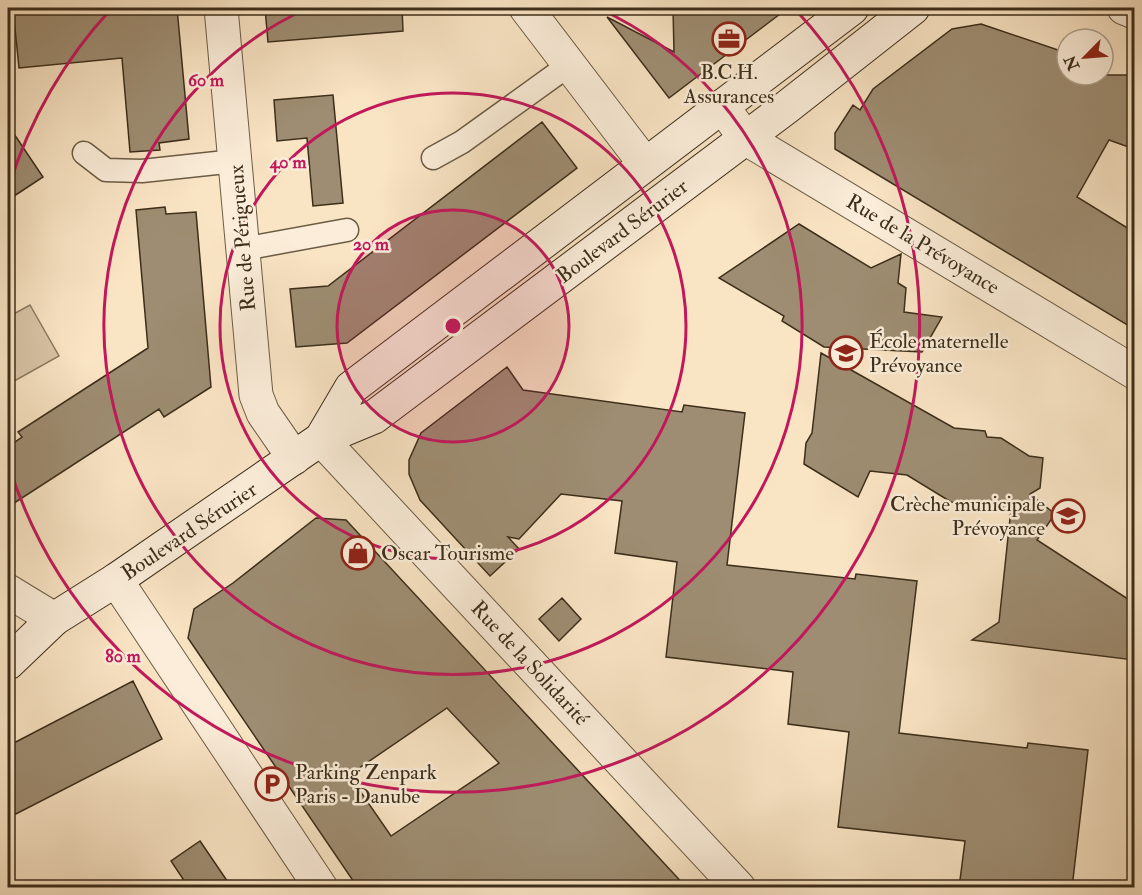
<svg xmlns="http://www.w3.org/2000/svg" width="1142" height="895" font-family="'IM FELL Double Pica',serif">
<rect width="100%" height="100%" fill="#f9e4c4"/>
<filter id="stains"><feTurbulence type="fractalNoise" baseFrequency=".00333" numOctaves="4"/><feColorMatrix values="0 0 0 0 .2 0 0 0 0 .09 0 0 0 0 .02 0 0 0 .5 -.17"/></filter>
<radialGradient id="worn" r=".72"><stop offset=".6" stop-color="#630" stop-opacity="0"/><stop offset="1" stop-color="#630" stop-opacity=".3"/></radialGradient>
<path fill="#d9c5a7" stroke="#8a7a60" stroke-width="1.5" d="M30,305L59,356L9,384L8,317Z"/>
<path fill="#9e8d72" stroke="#3c2e1a" stroke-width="1.5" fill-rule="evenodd" d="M33,8H177L189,139L159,143L160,150L130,152L122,58L19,68L13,9Z
M265,8H402L403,31L268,42Z
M673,8L687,12L693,8H788L669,98L607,17L674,52Z
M981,24L1067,53V75H1134V149L1109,140L1077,197L1134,232V329L835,149V133L853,105L860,110L873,89L952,29Z
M333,95L343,203L313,206L307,138L277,141L274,100Z
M542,122L577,168L347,343L296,347L290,289L328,286Z
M8,125L43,177L8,200Z
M165,207L166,214L196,212L211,387L164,417L159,409L8,507V447L22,437L18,432L148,348L136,210Z
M799,224L871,268L901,254L898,283L906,288L904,312L942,317L922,352L824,347L782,321L784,316L719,278Z
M821,353L954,428L985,431L987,437L1001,438L1029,456L1043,458L1040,488L1030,494L1055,514L1037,540L1134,603V660L972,640L999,622L1011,509L951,502L907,475L870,471L858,497L804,464L806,443L812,433Z
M507,367L523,390L682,412L684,405L745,413L727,565L855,579L856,574L917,581L899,733L1027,748L1028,743L1088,750L1072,888H959L965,841L838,827L849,732L788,724L793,672L666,657L677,562L615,553L622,501L561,494L519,539L508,537L519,549L490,576L420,500L409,474V460L421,433Z
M316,518L346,520L687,888H358L188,638L194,609L233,583ZM447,708L499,763L391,836L349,775Z
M562,598L581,619L559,641L539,619Z
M133,681L162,739L8,818V746Z
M200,841L232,888H189L171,861Z"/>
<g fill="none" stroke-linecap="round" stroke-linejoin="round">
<defs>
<path id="lane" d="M84,153L106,170L142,171L235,161
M433,158L462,142L569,65
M243,249L347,230"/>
<path id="street" d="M221,8L256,395L263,413L294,458
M526,8L645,164
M1124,8L1134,12
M722,106L745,138L1134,372
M321,439L739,888
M116,580L321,888
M8,591L54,619"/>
<path id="secondary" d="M321,439L351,388L852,8
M8,663L54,619L116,580L321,439L374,417L787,107L913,8"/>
</defs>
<use href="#lane" stroke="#6b5c44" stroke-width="25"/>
<use href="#street" stroke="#6b5c44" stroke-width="35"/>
<use href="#secondary" stroke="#3c2e1a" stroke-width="35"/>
<use href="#lane" stroke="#fbedd9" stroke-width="22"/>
<use href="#street" stroke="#fbedd9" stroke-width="33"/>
<use href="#secondary" stroke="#fbedd9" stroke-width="33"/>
</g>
<circle cx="453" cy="326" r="116" fill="#c2185b" fill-opacity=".12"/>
<g fill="none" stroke="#c2185b" stroke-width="3">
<circle cx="453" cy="326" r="116"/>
<circle cx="453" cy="326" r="233"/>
<path d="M598 8A349 349 0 1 1 308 8"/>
<path d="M9 186A466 466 0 0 1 112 8M794 8A466 466 0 1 1 9 466"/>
</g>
<defs>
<symbol id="office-ring" viewBox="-11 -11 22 22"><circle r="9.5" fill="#fbedd9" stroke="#8f2418" stroke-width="1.5"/><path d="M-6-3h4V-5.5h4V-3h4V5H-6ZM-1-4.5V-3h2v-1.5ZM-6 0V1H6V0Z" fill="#8f2418"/></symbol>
<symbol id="school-ring" viewBox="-11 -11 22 22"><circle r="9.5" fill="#fbedd9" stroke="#8f2418" stroke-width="1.5"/><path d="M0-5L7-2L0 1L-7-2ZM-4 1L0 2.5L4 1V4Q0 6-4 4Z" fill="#8f2418"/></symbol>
<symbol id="shop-ring" viewBox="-11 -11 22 22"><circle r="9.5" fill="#fbedd9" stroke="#8f2418" stroke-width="1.5"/><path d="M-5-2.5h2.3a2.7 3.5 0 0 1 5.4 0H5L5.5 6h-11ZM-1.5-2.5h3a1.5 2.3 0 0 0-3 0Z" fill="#8f2418"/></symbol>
<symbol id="parking-ring" viewBox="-11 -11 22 22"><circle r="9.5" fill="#fbedd9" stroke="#8f2418" stroke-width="1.5"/><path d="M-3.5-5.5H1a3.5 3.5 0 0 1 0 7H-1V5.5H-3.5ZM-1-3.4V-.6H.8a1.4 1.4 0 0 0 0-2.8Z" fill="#8f2418"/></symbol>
</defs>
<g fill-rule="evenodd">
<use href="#office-ring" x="710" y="20" width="38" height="38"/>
<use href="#school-ring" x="827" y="334" width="38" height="38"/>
<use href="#school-ring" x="1049" y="497" width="38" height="38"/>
<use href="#shop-ring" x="339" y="534" width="38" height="38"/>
<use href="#parking-ring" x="253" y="765" width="38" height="38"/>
</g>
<g text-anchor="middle" stroke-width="5" stroke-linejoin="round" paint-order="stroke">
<g font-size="21" fill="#3c2e1a" stroke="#fbedd9" text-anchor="start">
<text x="729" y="79" text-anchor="middle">B.C.H.<tspan x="729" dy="24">Assurances</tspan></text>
<text x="869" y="348">École maternelle<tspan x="869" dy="24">Prévoyance</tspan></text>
<text x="1045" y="511" text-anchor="end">Crèche municipale<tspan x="1045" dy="24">Prévoyance</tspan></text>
<text x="381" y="560">Oscar Tourisme</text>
<text x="295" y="779">Parking Zenpark<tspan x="295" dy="24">Paris - Danube</tspan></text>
</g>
<g font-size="21" fill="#3c2e1a" stroke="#fbedd9">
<text transform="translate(622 231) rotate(-37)" y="7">Boulevard Sérurier</text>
<text transform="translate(242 238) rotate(-95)" y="7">Rue de Périgueux</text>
<text transform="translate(923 244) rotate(31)" y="7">Rue de la Prévoyance</text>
<text transform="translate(189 531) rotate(-34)" y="7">Boulevard Sérurier</text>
<text transform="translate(530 663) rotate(47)" y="7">Rue de la Solidarité</text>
</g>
</g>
<circle cx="453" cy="326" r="9" fill="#c2185b" stroke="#fbedd9" stroke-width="3"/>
<g font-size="18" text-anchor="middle" font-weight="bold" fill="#c2185b" stroke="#fbedd9" stroke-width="5" stroke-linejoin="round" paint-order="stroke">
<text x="206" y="86">60 m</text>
<text x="288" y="168">40 m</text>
<text x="371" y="250">20 m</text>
<text x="123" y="662">80 m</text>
</g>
<rect width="1142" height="895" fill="none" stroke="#f9e4c4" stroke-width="30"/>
<rect x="9" y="9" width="1124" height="877" fill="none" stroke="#3c2e1a" stroke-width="3"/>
<rect x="15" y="15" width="1112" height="865" fill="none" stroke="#3c2e1a" stroke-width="1.5"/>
<g transform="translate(1085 57) rotate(245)"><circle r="28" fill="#fbedd9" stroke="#afa18d" stroke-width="1.5"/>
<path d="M0-4.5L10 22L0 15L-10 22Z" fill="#8f2418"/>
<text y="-9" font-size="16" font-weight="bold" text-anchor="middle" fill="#3c2e1a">N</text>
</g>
<rect width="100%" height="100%" filter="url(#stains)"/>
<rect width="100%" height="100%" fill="url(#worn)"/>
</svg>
